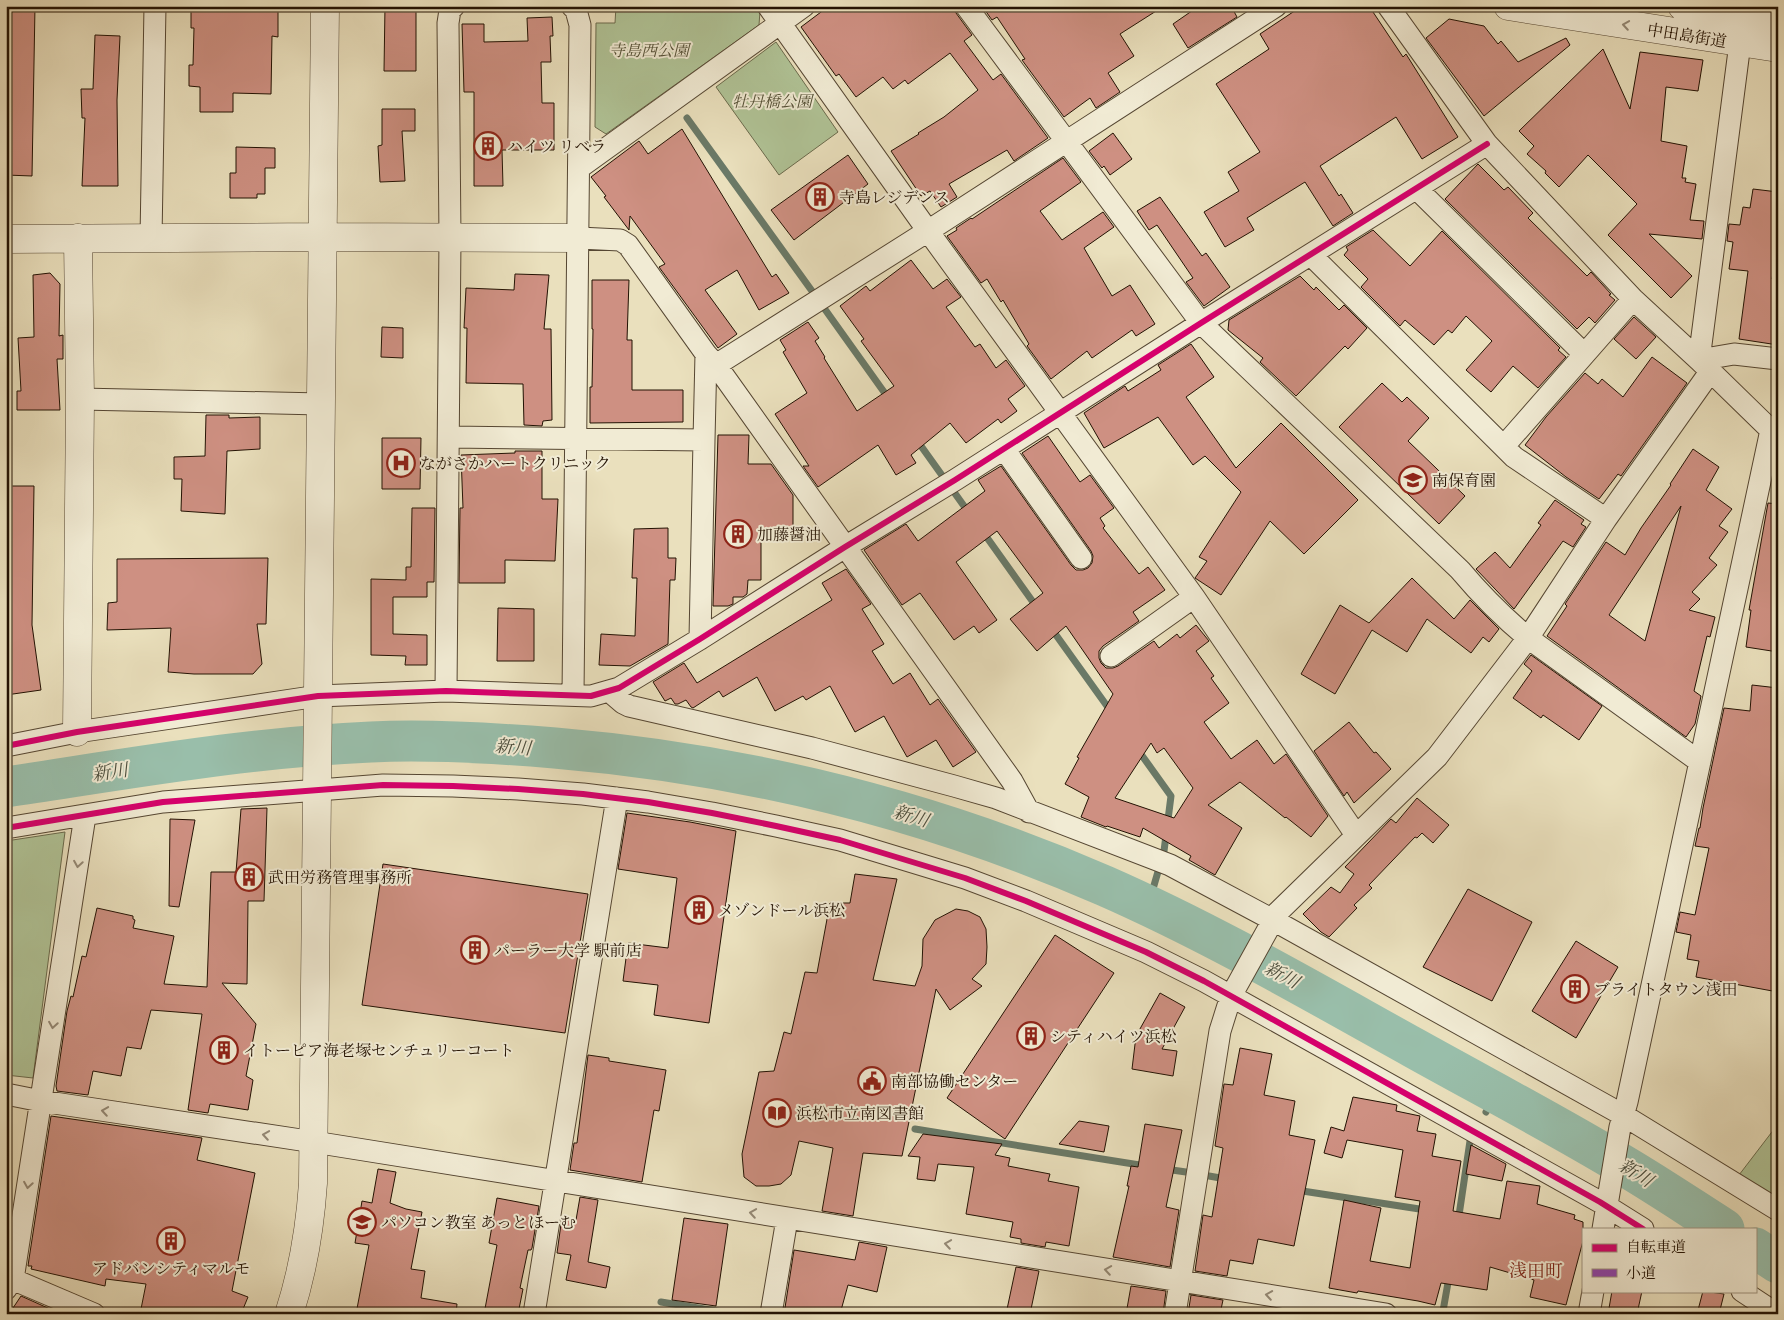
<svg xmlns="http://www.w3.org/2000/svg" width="1784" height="1320" font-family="'Gentium Book Plus','Noto Serif JP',serif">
<rect width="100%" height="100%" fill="#eae0bd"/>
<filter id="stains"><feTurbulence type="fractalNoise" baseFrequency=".004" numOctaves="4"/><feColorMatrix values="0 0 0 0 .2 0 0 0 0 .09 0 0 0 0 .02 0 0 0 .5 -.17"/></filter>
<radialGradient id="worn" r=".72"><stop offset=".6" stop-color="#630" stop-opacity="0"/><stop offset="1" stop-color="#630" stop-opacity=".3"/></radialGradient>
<path fill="#b0c396" stroke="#6a6a4c" d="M616,6H756L760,11L759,25L606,134L595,127L596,23H615Z
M776,42L838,132L779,175L716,87Z
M65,832L33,1078L6,1075V841Z
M1778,1124V1198L1739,1175Z"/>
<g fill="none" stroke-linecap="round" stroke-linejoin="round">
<path stroke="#6a7967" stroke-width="7" d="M687,118L812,291
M824,308L889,399
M916,439L969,513
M983,532L1038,609
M1051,628L1112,713
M1138,750L1171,796L1164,851L1148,906
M1486,1112L1496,1094
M915,1129L1146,1166
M1165,1169L1186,1172
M1209,1176L1226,1179
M1296,1190L1426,1210
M1458,1222L1470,1141
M661,1302L735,1314
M1443,1311L1449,1277"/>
<path stroke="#99beaa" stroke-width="41" d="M6,787C127,769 249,747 371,742C432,739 494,743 555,748C744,764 931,810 1105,886C1212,933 1313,992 1414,1048C1484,1087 1555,1124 1623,1165C1657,1185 1691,1208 1724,1229
M1755,1248L1778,1263"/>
</g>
<path fill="#ce9082" stroke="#231203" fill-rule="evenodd" d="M6,6H35L32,176L6,175Z
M385,6H416V71H384Z
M829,6H954L956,13L972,35L964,41L993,80L1001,74L1048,138L1014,161L1007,150L949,184L957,197L941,207L930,191L921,196L891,151L919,134L918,133L944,117L978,90L950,53L908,84L905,80L893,89L883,77L856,97L839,74L836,76L801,27Z
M982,6H1164L1120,34L1134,56L1108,73L1120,92L1096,108L1090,98L1064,117L1022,60L1025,59L997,17L992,20Z
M1199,6H1231L1237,17L1188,48L1173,24Z
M1302,6H1360L1371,9L1403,57L1406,54L1458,137L1422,159L1396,117L1320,166L1339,196L1341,194L1353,213L1333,226L1305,182L1247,218L1254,230L1225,247L1204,212L1239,191L1228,172L1260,152L1216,84L1269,49L1260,34Z
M191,7L278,9V37L272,36L271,94L233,93V112H200V87L189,86V65H193L194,28H191Z
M552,17L553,36H550L551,62H541L542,103H554V150H502L503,186H474V92H464L462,24H484V42L528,41L527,18Z
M1449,19L1484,26L1498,44L1501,41L1518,62L1566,38L1570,45L1484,116L1426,38Z
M95,35L120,36L117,100L118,186H82L85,118H82L81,89H93Z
M1603,49L1630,109L1640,52L1703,60L1698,91L1666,87L1661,141L1687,146L1682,178H1686L1685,182L1696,184L1690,220L1704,221L1702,239L1649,234L1692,276L1671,298L1608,235L1637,204L1588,155L1559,187L1545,173L1546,171L1527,154L1534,146L1519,131Z
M382,109H415V131H402L405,181L380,182L378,146L382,145Z
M682,129L772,277L776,274L789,293L759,310L737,270L705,290L737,334L718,348L659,267L665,264L630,216L629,230L604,197L606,196L591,177L639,141L648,154Z
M1113,133L1132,159L1110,175L1104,166L1102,168L1089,151Z
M236,147L275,148V168H265V194H257V198H230V173H236Z
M848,155L868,184L794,240L771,210Z
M1063,158L1081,182L1040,211L1062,240L1103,212L1114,227L1084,248L1112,296L1130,285L1155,324L1136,336L1132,330L1092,358L1087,351L1051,379L1027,346L1029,344L1003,300L1001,302L987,279L981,283L947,236L957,230L956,228L971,218L972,219Z
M1478,164L1504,190L1508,187L1533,213L1528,218L1587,276L1591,272L1611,294L1609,295L1615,300L1595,323L1589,317L1577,329L1445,199Z
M1753,189L1778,192V243L1772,279L1778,280V345L1739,339L1748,271L1729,269L1733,242L1727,241L1729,224L1740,225L1743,207L1750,208Z
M1160,197L1202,256L1206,253L1230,287L1204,306L1186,282L1193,278L1157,225L1149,230L1137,211Z
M1373,230L1410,266L1442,231L1560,348L1558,350L1566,357L1538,388L1513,366L1491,392L1466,370L1492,341L1466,316L1452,333L1448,330L1434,345L1405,320L1400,326L1361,287L1368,279L1344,255L1348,250L1346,247Z
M911,260L933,289L947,279L961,297L946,307L975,347L980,344L996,368L1006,360L1025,386L1008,399L1017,411L1001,423L998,419L966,443L950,423L911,455L916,463L896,475L878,445L818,487L803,466H809L775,414L807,393L783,352L786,350L780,340L808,322L819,338L815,341L825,357L824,358L857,411L894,386L861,341L864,339L840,306L866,286L870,291Z
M50,273L60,284L59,336L63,335V359H57L60,410H17V391H21L18,338L34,337L33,275Z
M515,274L549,275L544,329H551L552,420L543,421L542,426L524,425L523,384L466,383L467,328H464L466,288L514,290Z
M1300,276L1314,290L1316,287L1339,310L1344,305L1367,328L1348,349L1345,346L1296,396L1260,362L1263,358L1228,330L1229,320Z
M592,280H629L627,340H632V390H683V422L590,423V387H592L593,329H592Z
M1634,317L1656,337L1636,359L1614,339Z
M382,327L403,328V358L381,357Z
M1191,344L1214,377L1186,397L1236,468L1281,423L1358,500L1304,554L1270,521L1221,595L1195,578L1207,561L1199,557L1241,492L1205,456L1193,465L1158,417L1104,448L1084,413L1125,386L1128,391L1161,370L1158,365Z
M1652,357L1687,383L1621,476L1618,474L1599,499L1566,477L1525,445L1546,417L1585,373L1598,384L1602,379L1623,397Z
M1382,383L1402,402L1407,397L1429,418L1408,441L1465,496L1439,524L1339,427Z
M206,415H229V418L260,417V449L227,451L225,514L181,511L182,479H174V457L205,456Z
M718,435H749L748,464H771L793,495V531H761V580H748L747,594L743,597H733V604L728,606H713Z
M1048,436L1080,482L1090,475L1114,508L1100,518L1105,526L1103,528L1139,574L1148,567L1165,590L1133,612L1139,621L1103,646L1099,651V658L1101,663L1106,668H1113L1118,666L1154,641L1159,648L1177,634L1180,638L1196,625L1209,641L1196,651L1214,676L1211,678L1229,703L1204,722L1231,759L1257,740L1274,764L1286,754L1328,816L1311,837L1286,817L1285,818L1240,782L1208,805L1242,828L1215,875L1189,860L1191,856L1143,828L1140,837L1107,826L1106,827L1081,817L1089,797L1065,784L1079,758L1077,757L1113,694L1066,626L1037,651L1010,619L1043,593L997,531L956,562L997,620L979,633L974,626L954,640L920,593L902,605L864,550L906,524L918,541L985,491L978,480L1001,466L1071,565L1076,570H1083L1088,568L1092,563L1093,556L1091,551L1022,453ZM1151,743L1157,753L1164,748L1193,788L1174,818L1115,798Z
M382,438H421L420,489H382Z
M1693,449L1719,467L1706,490L1732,509L1719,526L1728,532L1709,558L1717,565L1692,592L1700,599L1689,610L1715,617L1710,637L1707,636L1694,691L1701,696L1695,724L1686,737L1547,636L1567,606L1565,604L1606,542L1625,555L1641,528L1671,485L1670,484ZM1681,506L1645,641L1609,615Z
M515,451H542V499H558L555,561L505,560V583H459L460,508H463L461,455L515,453Z
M6,486H34L32,625L41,690L6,695Z
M1555,500L1584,520L1581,524L1586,527L1573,547L1563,541L1514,609L1476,569L1495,552L1510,568L1541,525L1538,523Z
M1768,503L1778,504V652L1746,647L1751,610H1749Z
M412,508H435L434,582H427V597H393V634L427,635V665H405L406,656L371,655V579L406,580V567H411Z
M668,528V558H676L675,580H670L668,644L630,666L599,665L601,634L635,636L637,578H632L634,529Z
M268,558L266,624H257L262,664L253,674H194L168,672L171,628L107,630L108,603L117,602V559Z
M846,569L871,604L862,609L884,644L872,651L893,684L910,673L930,705L938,699L976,752L953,767L936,740L907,757L884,716L855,732L830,686L806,700L803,696L775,711L757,677L723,697L719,691L693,708L691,707L686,700L678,704H675L671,698L665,701L653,682L684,663L697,683L832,600L822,583Z
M1412,578L1454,619L1470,600L1499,629L1489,642L1483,637L1471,653L1427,619L1407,652L1372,630L1335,694L1301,674L1340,605L1369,623Z
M498,608L534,609V661H497Z
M1531,655L1602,706L1579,740L1543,715L1541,718L1513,698L1532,671L1524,664Z
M1752,685L1778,688V992L1696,977L1699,961L1687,959L1691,935L1676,932L1680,912L1695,915L1709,848L1695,846L1699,828H1700L1703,808L1724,708L1750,711Z
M1349,722L1374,753L1376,752L1391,769L1354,803L1347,792L1344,796L1314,751Z
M1417,798L1449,825L1433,843L1422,833L1417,838L1415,837L1369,885L1372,888L1354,905L1357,908L1329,937L1321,932L1303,914L1331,887L1340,893L1354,874L1345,867L1391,819L1396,823Z
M267,808L264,901H248L247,984L222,983L256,1024L246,1076L253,1080L248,1110L210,1104L208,1113L188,1110L202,1014L151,1010L141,1049L127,1047L121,1076L93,1071L88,1095L57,1091L56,1086L67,1011L71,996L73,997L82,956L86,957L97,908L133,916V919L135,920L133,928L174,936L164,984L207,987L211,872H236L241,809Z
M627,813L690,822L736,831L709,1023L654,1015L658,985L623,981L628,943L668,948L677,878L618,869Z
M170,819L195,820L179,907L169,906Z
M383,864L588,894L565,1033L362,1005Z
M855,874L897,879L873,980L915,986L922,966L923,939L935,920L956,909L968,911L980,917L986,929L987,947L986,964L972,979L982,986L950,1010L936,989L902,1156L863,1153L853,1216L822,1211L833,1148L799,1141L791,1175L781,1184L769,1186H756L744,1177L742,1154L759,1072L774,1071L784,1032L791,1034L805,972L817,973L830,903H850Z
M1468,889L1532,922L1492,1001L1423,967Z
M1055,935L1114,973L1005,1139L947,1098Z
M1576,941L1618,967L1576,1038L1532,1011Z
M1160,993L1185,1007L1162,1049L1177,1051L1173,1076L1132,1069L1136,1036Z
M1240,1048L1272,1054L1264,1095L1295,1101L1289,1135L1315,1140L1294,1246L1258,1239L1253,1264L1230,1260L1227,1276L1195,1271L1203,1215L1212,1217L1223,1148L1215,1146L1224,1084L1233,1085Z
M588,1055L609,1058V1061L666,1070L659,1111L654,1110L642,1182L570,1170L574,1143H577Z
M1353,1097L1397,1105L1396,1111L1420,1116L1417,1131L1436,1134L1432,1156L1461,1161L1453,1211L1500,1219L1507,1181L1540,1186L1537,1204L1575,1215L1574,1219L1583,1222V1241L1566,1305L1530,1297L1534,1280L1490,1267L1487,1290L1441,1283L1435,1305L1418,1301L1358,1291L1357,1293L1329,1288L1344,1200L1381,1208L1370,1261L1410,1268L1420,1201L1395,1197L1403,1150L1347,1140L1342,1158L1324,1153L1331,1127L1344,1131Z
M51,1116L202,1138L197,1160L255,1173L232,1291L248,1297L241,1314H140L146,1284L106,1279L105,1286L31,1269L32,1266H28L29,1259Z
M1079,1121L1109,1126L1104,1152L1059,1144Z
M1145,1124L1182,1130L1166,1207L1179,1210L1170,1267L1113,1257L1129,1186H1127L1131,1166L1138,1167Z
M923,1134L1002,1144L995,1155L1010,1158L1008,1166L1050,1174L1048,1181L1079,1187L1069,1246L1046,1242L1045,1247L1021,1243V1239L1010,1237L1013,1222L966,1214L974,1167L938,1164L935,1181L917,1179L920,1157L908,1156Z
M1471,1145L1506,1164L1502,1181L1466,1174Z
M378,1169L396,1172L390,1203L406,1209L422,1212L411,1269L425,1271L421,1298L457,1304L456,1314H356L369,1245L355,1243L362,1201L372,1203Z
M580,1197L598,1200L588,1262L610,1267L606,1288L566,1280L571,1255L557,1253L562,1217L576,1220Z
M497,1198L539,1206L532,1248L531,1250H528L520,1288L523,1289L518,1314H484L497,1245L489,1243Z
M684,1218L728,1224L716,1306L672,1300Z
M859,1242L887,1247L877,1292L848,1285L840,1314H784L794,1250L855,1260Z
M1016,1267L1039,1271L1030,1314H1006Z
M1131,1286L1166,1291L1163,1314H1126Z
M1612,1291H1642L1637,1314H1608Z
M1703,1291L1724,1294L1719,1314H1697Z
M1191,1295L1223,1300L1220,1314H1188Z
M21,1296L50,1309L58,1314H9Z"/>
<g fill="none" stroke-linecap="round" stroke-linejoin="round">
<defs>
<path id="minor" d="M572,6L576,10L580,25L573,695
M768,6L928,231L1194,597L1356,835
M966,6L1201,323L1460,570C1481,595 1503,617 1528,638L1700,762
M1388,6L1487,144L1633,299L1699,360L1778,437
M1740,43L1699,360L1734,354L1778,359
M579,168L804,6
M1417,189L1584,354
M151,238L155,6
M579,238L620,240L628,245L706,354L716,365L1012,781L1029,812
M1311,255L1514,457L1606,519
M716,365L928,231L1276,6
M80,399L321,404
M449,437L704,440L700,639
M704,440L706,354
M1504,446L1633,299
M1004,449L1081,558
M1111,656L1194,597
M446,691L450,238L448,23L450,10L454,6
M609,691L623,703L629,706L812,748L954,786L996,798L1170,865L1273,920L1623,1115L1778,1210
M6,746L77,732L318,696L446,691L591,696L619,688L700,639L845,547L955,480L1201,323L1487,144
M6,828L163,802L383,785L453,786L518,789L583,794L648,802L712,813L776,826L840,840L965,878L1026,901L1146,952L1204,981L1600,1202L1643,1229
M6,1094L41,1101L314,1142L1386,1314
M1603,1229L1620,1127L1627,1102L1771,430
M12,1279L94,1314
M6,1289L12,1279L14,1273L85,816
M1742,1291L1777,1314
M534,1314L617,798
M771,1314L787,1219
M1175,1314L1220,1031L1231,996L1277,913L1437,757L1528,638L1606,519L1710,372
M1589,1314L1593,1291"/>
<path id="tertiary" d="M1508,6L1778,48
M1682,6L1778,21
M6,239L323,237L579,238
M77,732L80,399L78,238
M289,1314C303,1271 310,1228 313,1183L325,6"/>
</defs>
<use href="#minor" stroke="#554632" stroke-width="23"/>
<use href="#tertiary" stroke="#554632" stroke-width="29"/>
<use href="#minor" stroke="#f1ebd4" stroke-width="21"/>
<use href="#tertiary" stroke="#f1ebd4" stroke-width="28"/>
<path stroke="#8e44ad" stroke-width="5" stroke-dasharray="10 5" stroke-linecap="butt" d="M450,6V10"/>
<defs>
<path id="cycleway" d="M6,746L77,732L318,696L446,691L591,696L619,688L700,639L845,547L955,480L1201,323L1487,144
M6,828L163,802L383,785L453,786L518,789L583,794L648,802L712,813L776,826L840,840L965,878L1026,901L1146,952L1204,981L1600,1202L1643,1229"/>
</defs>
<use href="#cycleway" stroke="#f1ebd4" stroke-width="9"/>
<use href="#cycleway" stroke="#d6006c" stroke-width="6"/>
</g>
<defs><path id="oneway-chevron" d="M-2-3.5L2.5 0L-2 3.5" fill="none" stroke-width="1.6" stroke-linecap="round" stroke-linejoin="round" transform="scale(1.25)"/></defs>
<g stroke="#948976">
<use href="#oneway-chevron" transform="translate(1626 25) rotate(-171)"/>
<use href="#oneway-chevron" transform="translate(78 864) rotate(99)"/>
<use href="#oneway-chevron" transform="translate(53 1025) rotate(99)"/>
<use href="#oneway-chevron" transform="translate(105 1111) rotate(-171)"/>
<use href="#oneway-chevron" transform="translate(266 1135) rotate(-171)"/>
<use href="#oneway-chevron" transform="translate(28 1185) rotate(99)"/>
<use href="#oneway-chevron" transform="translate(753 1213) rotate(-171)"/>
<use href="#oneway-chevron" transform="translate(948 1244) rotate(-171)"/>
<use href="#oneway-chevron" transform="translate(1108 1270) rotate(-171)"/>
<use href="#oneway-chevron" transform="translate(1269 1295) rotate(-171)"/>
</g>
<defs>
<symbol id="building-ring" viewBox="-11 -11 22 22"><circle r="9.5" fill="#f1ebd4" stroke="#8f2418" stroke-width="1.5"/><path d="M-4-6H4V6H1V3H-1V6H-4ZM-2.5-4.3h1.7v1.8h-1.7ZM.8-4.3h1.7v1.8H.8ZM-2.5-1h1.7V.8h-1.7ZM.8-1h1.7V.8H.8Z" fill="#8f2418"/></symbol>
<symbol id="hospital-ring" viewBox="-11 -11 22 22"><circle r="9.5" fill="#f1ebd4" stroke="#8f2418" stroke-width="1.5"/><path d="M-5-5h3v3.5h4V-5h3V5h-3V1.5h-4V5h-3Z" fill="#8f2418"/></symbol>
<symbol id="school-ring" viewBox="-11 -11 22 22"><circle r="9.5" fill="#f1ebd4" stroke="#8f2418" stroke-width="1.5"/><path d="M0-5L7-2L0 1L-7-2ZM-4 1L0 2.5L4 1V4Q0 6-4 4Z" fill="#8f2418"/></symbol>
<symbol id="civic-ring" viewBox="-11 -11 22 22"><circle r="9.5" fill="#f1ebd4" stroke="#8f2418" stroke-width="1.5"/><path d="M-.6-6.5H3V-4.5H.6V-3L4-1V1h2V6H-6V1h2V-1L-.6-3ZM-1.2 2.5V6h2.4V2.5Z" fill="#8f2418"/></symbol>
<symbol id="library-ring" viewBox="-11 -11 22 22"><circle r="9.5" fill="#f1ebd4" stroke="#8f2418" stroke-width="1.5"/><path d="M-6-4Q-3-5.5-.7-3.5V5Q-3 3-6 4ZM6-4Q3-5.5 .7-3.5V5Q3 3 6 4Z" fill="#8f2418"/></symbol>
</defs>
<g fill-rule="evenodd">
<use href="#building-ring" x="472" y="130" width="32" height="32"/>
<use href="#building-ring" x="804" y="181" width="32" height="32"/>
<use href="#hospital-ring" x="385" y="447" width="32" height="32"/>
<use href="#school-ring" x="1397" y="464" width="32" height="32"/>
<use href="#building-ring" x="722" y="518" width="32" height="32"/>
<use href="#building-ring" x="233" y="861" width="32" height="32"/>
<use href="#building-ring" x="683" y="894" width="32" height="32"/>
<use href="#building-ring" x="459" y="934" width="32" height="32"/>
<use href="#building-ring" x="1559" y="973" width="32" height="32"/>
<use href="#building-ring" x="1015" y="1020" width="32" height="32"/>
<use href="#building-ring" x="208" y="1034" width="32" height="32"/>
<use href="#civic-ring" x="856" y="1065" width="32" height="32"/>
<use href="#library-ring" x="761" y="1097" width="32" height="32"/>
<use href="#school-ring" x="346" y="1206" width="32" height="32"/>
<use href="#building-ring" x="155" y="1225" width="32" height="32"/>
</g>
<g text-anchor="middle" stroke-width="4" stroke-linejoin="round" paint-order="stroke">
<g font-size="16" fill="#231203" stroke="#f1ebd4">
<text transform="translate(1687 35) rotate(9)" y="6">中田島街道</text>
</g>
<g font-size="16" font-style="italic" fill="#545036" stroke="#f1ebd4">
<text x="649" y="56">寺島西公園</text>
<text x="772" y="107">牡丹橋公園</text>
</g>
<g font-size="16" fill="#231203" stroke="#f1ebd4" text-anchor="start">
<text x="507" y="152">ハイツ リベラ</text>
<text x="839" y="203">寺島レジデンス</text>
<text x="420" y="469">ながさかハートクリニック</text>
<text x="1432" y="486">南保育園</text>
<text x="757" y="540">加藤醤油</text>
<text x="268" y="883">武田労務管理事務所</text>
<text x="718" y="916">メゾンドール浜松</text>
<text x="494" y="956">パーラー大学 駅前店</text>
<text x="1594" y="995">ブライトタウン浅田</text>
<text x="1050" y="1042">シティハイツ浜松</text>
<text x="243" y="1056">イトーピア海老塚センチュリーコート</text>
<text x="891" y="1087">南部協働センター</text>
<text x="796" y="1119">浜松市立南図書館</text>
<text x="381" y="1228">パソコン教室 あっとほーむ</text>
<text x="171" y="1274" text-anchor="middle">アドバンシティマルモ</text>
</g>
<g font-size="18" font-style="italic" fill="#4c4e3d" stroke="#f1ebd4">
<text transform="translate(513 747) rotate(5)" y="6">新川</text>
<text transform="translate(110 772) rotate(-8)" y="6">新川</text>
<text transform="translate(911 816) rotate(17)" y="6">新川</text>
<text transform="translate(1282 975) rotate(28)" y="6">新川</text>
<text transform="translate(1636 1173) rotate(32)" y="6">新川</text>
</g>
<g font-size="18" fill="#7a1f14" stroke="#f1ebd4">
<text x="1536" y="1277">浅田町</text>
</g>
</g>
<rect width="1784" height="1320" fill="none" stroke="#eae0bd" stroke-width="25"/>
<rect x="8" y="8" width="1769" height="1305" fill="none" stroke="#231203" stroke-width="2.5"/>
<rect x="12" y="12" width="1759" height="1295" fill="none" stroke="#231203"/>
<rect x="1582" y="1228" width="175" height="65" fill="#f1ebd4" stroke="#9f9480"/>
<rect x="1592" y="1244" width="25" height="8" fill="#d6006c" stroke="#9f9480"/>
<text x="1626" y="1252" font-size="15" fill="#231203">自転車道</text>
<rect x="1592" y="1269" width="25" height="8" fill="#8e44ad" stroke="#9f9480"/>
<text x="1626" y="1278" font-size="15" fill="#231203">小道</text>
<rect width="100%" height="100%" filter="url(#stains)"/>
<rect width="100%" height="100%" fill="url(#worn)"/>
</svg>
